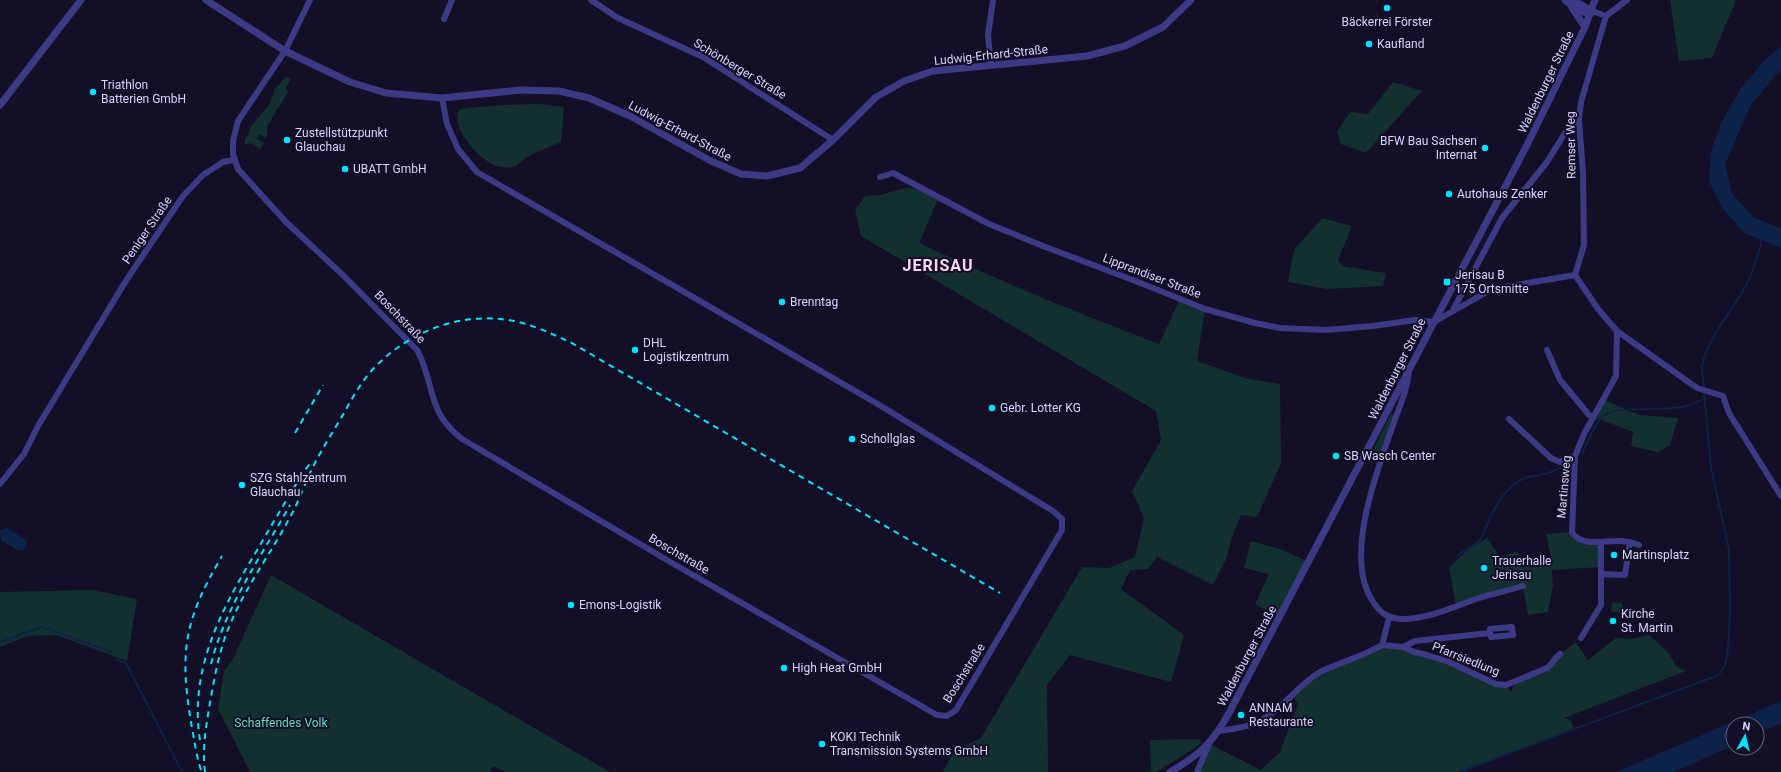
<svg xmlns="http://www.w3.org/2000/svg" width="1781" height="772" font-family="Roboto,sans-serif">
<rect width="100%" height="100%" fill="#130f26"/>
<path fill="#12302f" d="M1670,0H1736L1712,58L1679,61Z
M286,77L291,79L285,89L289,91L267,126V136L265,138L260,134L257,139L264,143L260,149L251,143L245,145V139L249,133L251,126L269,105L275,89Z
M1393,82L1422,91L1366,153L1341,144L1337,132L1350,112L1368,114Z
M539,104L564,107L561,142C550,147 538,151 527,157C522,160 518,166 512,167C491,171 473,151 463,135C459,128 454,116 460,109L501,105Z
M909,187L939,197L919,243C997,280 1078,313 1159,344L1180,299L1205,309L1197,361L1248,379L1280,384L1281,463L1257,517L1241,515L1232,537L1227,557L1213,585L1157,557L1148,569L1130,570L1121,589L1184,635L1171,682L1070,655L1047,685L1048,772H943L953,752L981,738L1082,567L1109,568L1135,557L1144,518L1132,491L1161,440L1156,411L861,236L855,210L865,196L880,195Z
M1322,218L1352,226L1338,260L1342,266L1386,273L1383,286L1327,289L1288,282L1294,250Z
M1604,400L1639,415L1678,418L1670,445L1658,452L1631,446L1633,432L1594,417Z
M1392,412L1393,419L1381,456L1371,454Z
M1572,532L1575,537L1601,542V567L1552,570L1553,586L1548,612L1528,615L1523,587L1456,606L1449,568L1464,553L1487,538L1500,557L1517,551L1525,566L1551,559L1546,534Z
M1251,541L1283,550L1309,562L1280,617L1255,604L1269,574L1244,568Z
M271,575L610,772H505L493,766L490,772H250L218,709L224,671L233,659Z
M92,590L137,599L127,661L56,635L28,636L0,647V592Z
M1612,602L1622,603L1624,613L1611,612Z
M1649,635L1667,651L1677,667L1686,671L1564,718L1570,720L1574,728L1463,772H1197L1209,744L1261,770L1280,752L1298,704L1292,695L1308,681L1382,645L1403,647L1506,685L1511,692L1515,683C1531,676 1550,672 1560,657V654L1576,642L1588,660L1616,638L1631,639Z
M1200,739L1201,744L1157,772H1145L1151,771L1150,740Z"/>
<path fill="#0c2248" d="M1781,46V71L1776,75L1751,105L1725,164L1732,193L1753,217L1781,229V248L1744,233L1723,209L1709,182L1711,151L1721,123L1741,88L1766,59Z
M7,528L25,539L27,544L24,550L19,551L1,540L0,531Z
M1781,701V723L1757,734V724H1733V746L1673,772H1616Z"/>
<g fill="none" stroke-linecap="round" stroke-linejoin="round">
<path stroke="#0c2248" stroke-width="2" d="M1704,386C1703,380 1702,373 1702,367C1705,343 1729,314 1741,294C1751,278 1758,257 1762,239
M1582,453C1588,442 1593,427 1601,418C1615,400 1678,419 1704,398
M1458,555C1466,549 1475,546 1481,539C1491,516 1502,485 1528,477C1533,476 1539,476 1544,474C1554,472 1563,467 1572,461
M0,642L42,627L112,652
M116,659L126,663L182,772
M1459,772L1719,675L1725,665L1728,652L1730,610L1729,550L1711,467L1704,393"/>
<path stroke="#3d3a85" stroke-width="6" d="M310,0L285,51L238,121L233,141V154L238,169L286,222L345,277L417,350C436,385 425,410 462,439L672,563L937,715L947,716L956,710L1062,530V519L1053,511L876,403L477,172L458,149L447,124L442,98
M591,0L618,18L703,57L833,140
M1592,11L1606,16
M444,19L452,0
M991,65L988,35L993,0
M880,177L893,173L989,224L1043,246L1138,282L1205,309L1255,323L1280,328L1326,330L1373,326L1415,320L1434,322L1485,293L1498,288L1575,275
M1575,275L1598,309L1617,331L1697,388L1723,396L1729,413L1781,496
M1575,275L1584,245L1583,173L1579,120L1581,102L1606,16L1627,0
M1453,310L1502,218L1547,162L1570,125L1579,120
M1617,331L1616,376L1584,434L1575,456L1572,532C1582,548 1604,540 1620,541C1626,541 1633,543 1639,545
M1547,350L1560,380L1589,415L1594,417
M1409,370C1408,389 1399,407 1393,425C1377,470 1344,557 1372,600C1380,613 1388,619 1403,619C1428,619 1453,607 1476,599C1491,594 1507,591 1523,586
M1509,419L1551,458L1560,462L1575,456
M0,484L24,454L38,426L127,279L183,196L203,175L223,162L234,160
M1602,574L1625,575L1630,542
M1581,638L1601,605V542
M1382,645L1403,647L1414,652L1427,655L1449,662L1496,684L1506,685L1547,668C1553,664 1554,658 1560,654
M1403,647L1415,641L1490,633V629L1512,627L1513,635L1491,637L1490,633
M1219,731C1232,729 1246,728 1258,722C1282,711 1297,685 1320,672C1340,662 1362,657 1382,645L1389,618
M1197,772L1209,744"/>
<path stroke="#3d3a85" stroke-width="7" d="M206,0L285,51L350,82L386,93L442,98L521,90L559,91L589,98L630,116L711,161L741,174L767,176L800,168L833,140L876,97L904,81L933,71L1087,56L1125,46L1163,27L1191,0
M1565,0L1573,7L1590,15
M1573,0L1592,11
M1572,8L1585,27
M0,105L81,0
M1170,772C1199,755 1212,744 1229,713L1527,145L1585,27L1595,0"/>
<path stroke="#00e5ff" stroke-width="2" stroke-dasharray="6 5" stroke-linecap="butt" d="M295,433L323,385
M211,664C226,605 261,557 290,505
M200,740C189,670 221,610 256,552C271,526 286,501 301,476L311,462
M201,770C196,755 194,738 191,722C179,650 185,619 222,556
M205,772C202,749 206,726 210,703C215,674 220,646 232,620C247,585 271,553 289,519C299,502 305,482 314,465C323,447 334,430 344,413C353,397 362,380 375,367C411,330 463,311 514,321C534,325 552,334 570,342L1000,593"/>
</g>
<g fill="#00e5ff" stroke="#130f26" stroke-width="1.5">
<circle cx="1387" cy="8" r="4"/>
<circle cx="1369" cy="44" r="4"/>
<circle cx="93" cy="92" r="4"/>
<circle cx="287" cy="140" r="4"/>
<circle cx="1485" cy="148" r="4"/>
<circle cx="345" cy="169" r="4"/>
<circle cx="1449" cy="194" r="4"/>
<rect x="1443" y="278" width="8" height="8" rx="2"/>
<circle cx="782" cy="302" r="4"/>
<circle cx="635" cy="350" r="4"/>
<circle cx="992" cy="408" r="4"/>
<circle cx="852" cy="439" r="4"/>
<circle cx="1336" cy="456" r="4"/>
<circle cx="242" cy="485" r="4"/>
<circle cx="1614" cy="555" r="4"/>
<circle cx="1484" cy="568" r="4"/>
<circle cx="571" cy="605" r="4"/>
<circle cx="1613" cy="621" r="4"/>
<circle cx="784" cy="668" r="4"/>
<circle cx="1241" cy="715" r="4"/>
<circle cx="822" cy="744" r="4"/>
</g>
<g text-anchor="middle" stroke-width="4" stroke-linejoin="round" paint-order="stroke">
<g font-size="12" fill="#d9d4ff" stroke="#130f26" text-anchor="start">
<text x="1387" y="26" text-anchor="middle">Bäckerrei Förster</text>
<text x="1377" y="48">Kaufland</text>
<text x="101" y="89">Triathlon<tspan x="101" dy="14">Batterien GmbH</tspan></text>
<text x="295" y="137">Zustellstützpunkt<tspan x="295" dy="14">Glauchau</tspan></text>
<text x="1477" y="145" text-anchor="end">BFW Bau Sachsen<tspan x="1477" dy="14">Internat</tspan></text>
<text x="353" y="173">UBATT GmbH</text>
<text x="1457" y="198">Autohaus Zenker</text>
<text x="1455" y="279">Jerisau B<tspan x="1455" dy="14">175 Ortsmitte</tspan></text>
<text x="790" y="306">Brenntag</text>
<text x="643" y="347">DHL<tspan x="643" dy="14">Logistikzentrum</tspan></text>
<text x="1000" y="412">Gebr. Lotter KG</text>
<text x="860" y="443">Schollglas</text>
<text x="1344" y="460">SB Wasch Center</text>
<text x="250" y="482">SZG Stahlzentrum<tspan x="250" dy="14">Glauchau</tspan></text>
<text x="1622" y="559">Martinsplatz</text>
<text x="1492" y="565">Trauerhalle<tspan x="1492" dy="14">Jerisau</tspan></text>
<text x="579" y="609">Emons-Logistik</text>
<text x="1621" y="618">Kirche<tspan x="1621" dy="14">St. Martin</tspan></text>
<text x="792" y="672">High Heat GmbH</text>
<text x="1249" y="712">ANNAM<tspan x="1249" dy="14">Restaurante</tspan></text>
<text x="830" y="741">KOKI Technik<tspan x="830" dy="14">Transmission Systems GmbH</tspan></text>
</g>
<g font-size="12" fill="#d9d4ff" stroke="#130f26">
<text transform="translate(991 55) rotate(-6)" y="4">Ludwig-Erhard-Straße</text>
<text transform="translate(740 69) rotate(31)" y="4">Schönberger Straße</text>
<text transform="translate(1546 82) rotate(-64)" y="4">Waldenburger Straße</text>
<text transform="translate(680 131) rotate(28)" y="4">Ludwig-Erhard-Straße</text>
<text transform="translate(1571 145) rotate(-91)" y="4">Remser Weg</text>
<text transform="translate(147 230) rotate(-56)" y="4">Peniger Straße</text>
<text transform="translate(1152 276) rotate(21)" y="4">Lipprandiser Straße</text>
<text transform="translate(400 317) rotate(46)" y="4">Boschstraße</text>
<text transform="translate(1397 369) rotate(-63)" y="4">Waldenburger Straße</text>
<text transform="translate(1564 487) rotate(-85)" y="4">Martinsweg</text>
<text transform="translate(679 554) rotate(30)" y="4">Boschstraße</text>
<text transform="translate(1247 656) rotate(-62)" y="4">Waldenburger Straße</text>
<text transform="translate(1466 659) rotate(22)" y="4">Pfarrsiedlung</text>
<text transform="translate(964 673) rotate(-58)" y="4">Boschstraße</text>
</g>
<g font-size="12" fill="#5fe0c0" stroke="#130f26">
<text x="281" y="727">Schaffendes Volk</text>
</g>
<g font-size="16" font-weight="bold" letter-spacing="1" fill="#ffd6f0" stroke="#130f26">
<text x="938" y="271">JERISAU</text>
</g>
</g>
<g transform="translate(1745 736) rotate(8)"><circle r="19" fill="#130f26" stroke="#625e7d"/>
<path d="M0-3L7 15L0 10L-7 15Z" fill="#00e5ff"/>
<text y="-6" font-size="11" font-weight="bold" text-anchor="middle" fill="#d9d4ff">N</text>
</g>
</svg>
